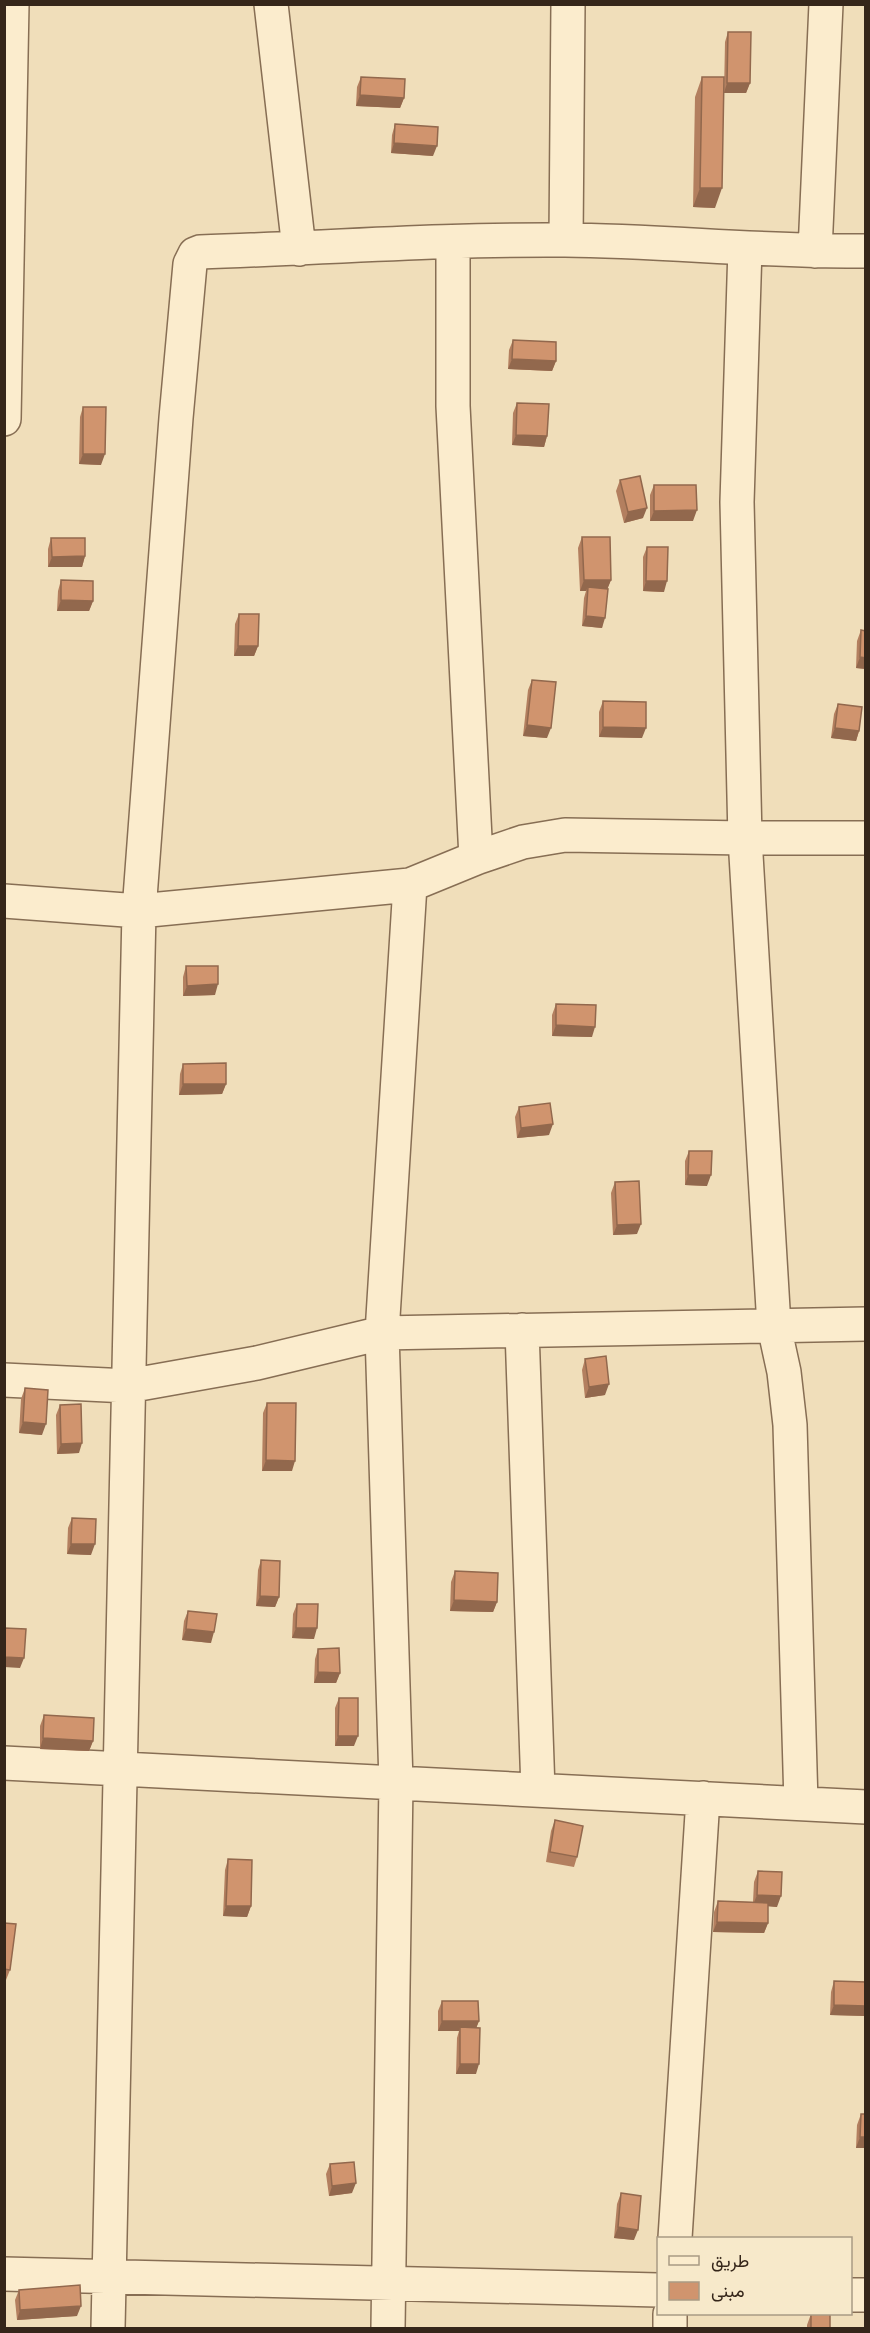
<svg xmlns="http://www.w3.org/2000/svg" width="870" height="2333" font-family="Lora,Vazirmatn,serif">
<rect width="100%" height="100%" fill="#f0deba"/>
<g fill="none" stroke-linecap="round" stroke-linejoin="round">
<defs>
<path id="minor" d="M271,4L299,249
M566,240L568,4
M453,242V406L476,858
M745,248L737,502L745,838L774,1326L784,1372L790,1425L801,1803
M815,251L826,4
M4,419L12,4
M4,901L139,911L410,885L476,858L523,842L565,835L745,838H866
M522,1330L538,1790
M4,1380L128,1386L257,1363L382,1333L866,1324
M4,1763L866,1807
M675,2238L703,1798
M4,2274L658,2290
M850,2295H866
M108,2328L139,911L176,418L190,264L195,254L200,252C322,248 443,239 565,240C665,241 765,252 866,251
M388,2328L396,1782L382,1333L410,885
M670,2328V2314"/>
</defs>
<use href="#minor" stroke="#876e54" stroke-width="36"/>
<use href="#minor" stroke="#fbeccd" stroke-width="33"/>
</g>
<path fill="#b37f5f" d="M728,32L750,83L746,93H724L725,42Z
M361,77L404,98L400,108L356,106L357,87Z
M702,77L715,208L693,207L695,97Z
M395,124L433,156L391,153L392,135Z
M513,340L556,361L552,371L508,369L509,350Z
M517,403L547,436L544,447L512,445L513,413Z
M83,407L101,465L79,464L80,417Z
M620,480L643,518L624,523L616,491Z
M654,485L693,521H650V495Z
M582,537L611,580L607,589L602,628L582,626L584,598L586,591H580L578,548Z
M51,538L85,556L82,567H48V549Z
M647,547L664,592L643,591V557Z
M61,580L93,601L89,611H57L58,591Z
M239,614L258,646L254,656H234L235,624Z
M861,630L866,631V669L856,668L857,641Z
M532,680L547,738L523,736L528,690Z
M603,701L642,738L599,737V712Z
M838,704L859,731L856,741L831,738L834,714Z
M186,966L215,995L183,996V977Z
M556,1004L592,1037L552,1036V1015Z
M183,1064L226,1084L222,1094L179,1095L180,1074Z
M519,1107L549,1135L517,1138L515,1117Z
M689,1151L707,1186L685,1185V1161Z
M615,1182L637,1234L613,1235L611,1193Z
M585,1359L605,1395L585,1398L582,1370Z
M25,1388L42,1435L19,1433L21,1399Z
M267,1403L292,1471H262L263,1413Z
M60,1405L79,1453L57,1454L56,1415Z
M72,1518L91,1555L67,1554L68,1528Z
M261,1560L279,1597L275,1607L256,1606L258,1570Z
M455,1571L497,1602L493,1612L450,1611L451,1582Z
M297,1604L314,1639L292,1638L293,1614Z
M188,1611L211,1643L182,1640L184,1621Z
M318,1649L340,1673L336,1683H314L315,1659Z
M339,1698L354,1746H335V1708Z
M44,1715L93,1741L89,1751L40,1749V1726Z
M555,1820L577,1857L574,1867L546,1862L551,1831Z
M228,1859L251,1906L247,1917L223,1916L225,1870Z
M758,1871L777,1907L768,1906V1923L764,1933L713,1932L714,1912L718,1901L753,1902L754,1882Z
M4,1923L10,1970L6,1980H4Z
M834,1981L866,1982V2016L830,2015L831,1992Z
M442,2001L479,2021L476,2028V2074H456L457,2038L459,2031H438V2011Z
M861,2114H866V2148H856L857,2125Z
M330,2164L352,2193L329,2196L326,2174Z
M621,2193L634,2240L614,2238L617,2204Z
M19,2290L77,2316L17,2320L15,2300Z
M811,2314L830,2328H807V2325Z"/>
<path fill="#92684d" d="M727,83H750L746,93H724Z
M360,95L404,98L400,108L356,106Z
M394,143L437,146L433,156L391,153Z
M700,188H722L715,208L693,207Z
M512,359L556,361L552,371L508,369Z
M516,435L547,436L544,447L512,445Z
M83,454H105L101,465L79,464Z
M647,508L643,518L624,523L628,512Z
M697,510L693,521H650L654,511Z
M85,556L82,567H48L52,557Z
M584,580H611L607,590L588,587L586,591H580Z
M646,581H667L664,592L643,591Z
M61,600L93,601L89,611H57Z
M586,616L605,618L602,628L582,626Z
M238,646H258L254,656H234Z
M860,657L866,658V669L856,668Z
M527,725L551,728L547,738L523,736Z
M603,727L646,728L642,738L599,737Z
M835,728L859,731L856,741L831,738Z
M218,984L215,995L183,996L187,986Z
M556,1025L595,1027L592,1037L552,1036Z
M183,1084H226L222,1094L179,1095Z
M553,1124L549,1135L517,1138L521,1128Z
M688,1175H711L707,1186L685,1185Z
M641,1224L637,1234L613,1235L617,1225Z
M609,1384L605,1395L585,1398L589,1387Z
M23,1422L46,1424L42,1435L19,1433Z
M82,1443L79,1453L57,1454L61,1444Z
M266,1460L295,1461L292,1471H262Z
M71,1544H95L91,1555L67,1554Z
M260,1596L279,1597L275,1607L256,1606Z
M454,1600L497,1602L493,1612L450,1611Z
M296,1628H317L314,1639L292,1638Z
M186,1629L214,1632L211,1643L182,1640Z
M4,1657L24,1658L20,1668L4,1667Z
M318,1672L340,1673L336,1683H314Z
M338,1736H358L354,1746H335Z
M43,1738L93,1741L89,1751L40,1749Z
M757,1895L781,1896L777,1907L753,1905Z
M226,1906H251L247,1917L223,1916Z
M717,1922L768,1923L764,1933L713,1932Z
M834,2005L866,2006V2016L830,2015Z
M442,2021H479L475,2031L460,2027L459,2031H438Z
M460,2064H479L476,2074H456Z
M860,2137H866V2148H856Z
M356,2183L352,2193L329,2196L332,2186Z
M618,2227L638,2230L634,2240L614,2238Z
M81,2306L77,2316L17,2320L20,2310Z"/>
<path fill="#d0946e" stroke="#92684d" stroke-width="1.5" d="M728,32H751L750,83H727Z
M361,77L405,79L404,98L360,95Z
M702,77H724L722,188H700Z
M395,124L438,127L437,146L394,143Z
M513,340L556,342V361L512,359Z
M517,403L549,404L547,436L516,435Z
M83,407H106L105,454H83Z
M640,476L647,508L628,512L620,480Z
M654,485H696L697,510L654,511Z
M582,537H610L611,580H584Z
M51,538H85V556L52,557Z
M647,547H668L667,581H646Z
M61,580L93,581V601L61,600Z
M588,587L608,589L605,618L586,616Z
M239,614H259L258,646H238Z
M861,630L866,631V658L860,657Z
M532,680L556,682L551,728L527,725Z
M603,701L646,702V728L603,727Z
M838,704L862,707L859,731L835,728Z
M186,966H218V984L187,986Z
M556,1004L596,1005L595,1027L556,1025Z
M226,1063V1084H183V1064Z
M550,1103L553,1124L521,1128L519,1107Z
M689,1151H712L711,1175H688Z
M639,1181L641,1224L617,1225L615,1182Z
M606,1356L609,1384L589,1387L585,1359Z
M25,1388L48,1390L46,1424L23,1422Z
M267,1403H296L295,1461L266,1460Z
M81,1404L82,1443L61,1444L60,1405Z
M72,1518L96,1519L95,1544H71Z
M261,1560L280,1561L279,1597L260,1596Z
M455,1571L498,1573L497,1602L454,1600Z
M297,1604H318L317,1628H296Z
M188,1611L217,1614L214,1632L186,1629Z
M4,1628L26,1629L24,1658L4,1657Z
M339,1648L340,1673L318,1672V1649Z
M339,1698H358V1736H338Z
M44,1715L94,1718L93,1741L43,1738Z
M555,1820L583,1826L577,1857L550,1852Z
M228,1859L252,1860L251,1906H226Z
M758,1871L782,1872L781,1896L757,1895Z
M718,1901L768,1903V1923L717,1922Z
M4,1923L16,1924L10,1970L4,1969Z
M834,1981L866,1982V2006L834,2005Z
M442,2001H478L479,2021H442Z
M460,2027L480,2028L479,2064H460Z
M861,2114H866V2137H860Z
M354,2162L356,2183L332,2186L330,2164Z
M621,2193L641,2196L638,2230L618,2227Z
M80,2285L81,2306L20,2310L19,2290Z
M811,2314H830V2328H811Z"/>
<rect width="870" height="2333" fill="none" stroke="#35261a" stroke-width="12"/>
<rect x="657" y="2237" width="195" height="78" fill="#f7e9ca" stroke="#a99b84" stroke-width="1.5"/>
<rect x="669" y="2256" width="30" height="9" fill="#fbeccd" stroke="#a99b84" stroke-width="1.5"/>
<text x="711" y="2267" font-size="18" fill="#35261a">طريق</text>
<rect x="669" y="2282" width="30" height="18" fill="#d0946e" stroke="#a99b84" stroke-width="1.5"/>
<text x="711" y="2297" font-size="18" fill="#35261a">مبنى</text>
</svg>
